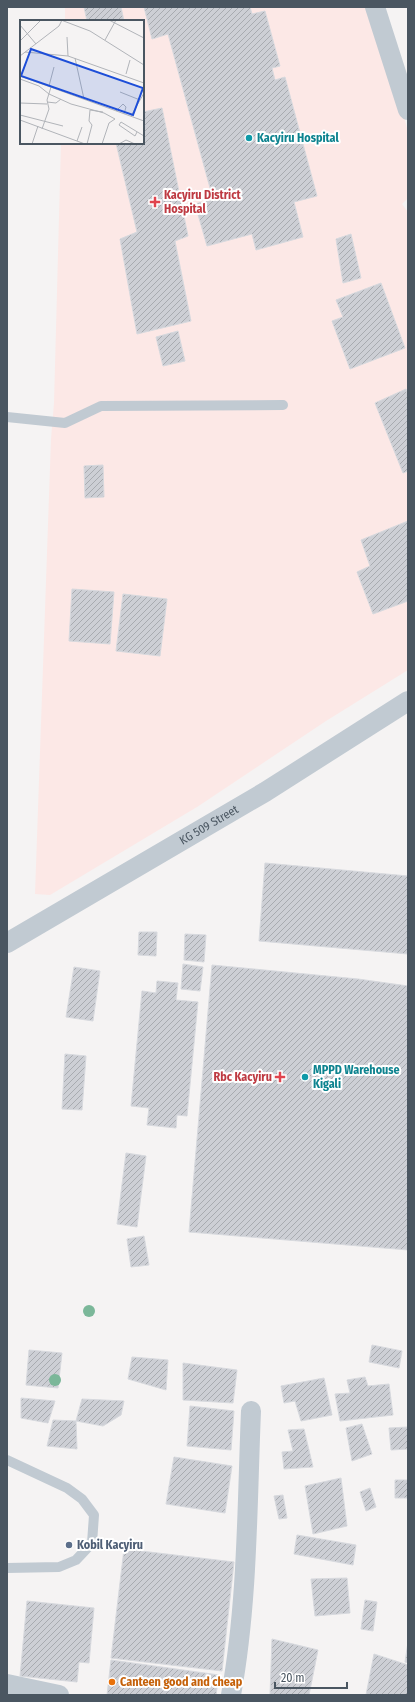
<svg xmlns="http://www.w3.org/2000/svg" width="415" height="1702" font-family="'Fira Sans Condensed',sans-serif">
<defs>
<pattern id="building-hatch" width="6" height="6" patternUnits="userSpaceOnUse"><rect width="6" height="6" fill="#cdcfd5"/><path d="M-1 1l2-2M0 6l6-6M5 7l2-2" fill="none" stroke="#a8abb0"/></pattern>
</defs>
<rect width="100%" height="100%" fill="#f5f3f3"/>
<path fill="#fce8e6" d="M65,7H375L408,132V198L402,204L408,212V670L326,721L197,807L50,895L35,894L51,439L54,403L61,143H143V21H65Z"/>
<path fill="url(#building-hatch)" stroke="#d7d9de" d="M84,7H121L124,21H87Z
M144,7H250L252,14L265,11L280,66L272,68L275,80L285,77L317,196L294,202L303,237L256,250L252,234L207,246L195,204L213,199L168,34L152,39Z
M162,108L188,236L175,241L191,321L137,334L120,239L137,232L116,143H143V112Z
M351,234L361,278L343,283L336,239Z
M381,283L405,348L350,369L332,321L343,317L336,300Z
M178,331L185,361L163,366L156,337Z
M406,389L408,395V471L403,473L375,403Z
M103,465L104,497L85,498L84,466Z
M408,521V601L373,614L357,572L370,566L361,540Z
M72,589L114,592L110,644L69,641Z
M123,594L167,599L160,656L116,651Z
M265,863L408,876V954L259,941Z
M139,932H157L156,956L138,955Z
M185,934L206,935L204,962L184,960Z
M183,964L203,967L200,991L181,989Z
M212,965L358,979L408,986V1250L189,1232Z
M74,967L100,971L93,1021L66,1017Z
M157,981L178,983L176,1000L198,1002L187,1116L177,1115L176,1128L147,1125L149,1108L131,1106L142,991L156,993Z
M65,1054L86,1056L82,1110L62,1109Z
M126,1153L146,1156L137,1227L117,1224Z
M144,1236L149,1265L131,1267L127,1239Z
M372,1345L402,1351L399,1368L369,1362Z
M29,1350L62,1353L58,1388L26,1385Z
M132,1357L168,1360L166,1390L128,1379Z
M183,1363L237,1370L233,1403L183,1400Z
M365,1377L368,1386L389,1384L393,1415L340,1421L335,1394L350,1393L347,1380Z
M324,1378L332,1415L301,1421L295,1401L284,1403L281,1386Z
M21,1398L55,1401L48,1423L21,1418Z
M82,1399L124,1401L121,1415L103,1426L76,1421Z
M190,1406L234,1411L231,1450L187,1446Z
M53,1420L76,1421L77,1449L47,1446Z
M362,1424L372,1454L352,1461L346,1428Z
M408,1427V1449L391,1450L389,1428Z
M304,1429L313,1467L284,1469L282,1452L293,1451L288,1430Z
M174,1457L232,1466L225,1513L166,1504Z
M341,1478L347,1526L313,1534L305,1486Z
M395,1480H408V1498H395Z
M370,1488L376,1507L366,1511L360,1492Z
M283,1495L287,1518L279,1519L274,1496Z
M297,1535L356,1545L353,1565L294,1554Z
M124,1549L234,1562L222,1671L111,1658Z
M347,1578L350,1613L315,1616L311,1579Z
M365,1600L377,1602L373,1631L361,1629Z
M27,1601L94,1608L89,1663L79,1662L77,1682L20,1676Z
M272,1639L318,1650L309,1695H270Z
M408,1642V1663L405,1662Z
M374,1654L408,1665V1695H366Z
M111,1660L219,1675L216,1695H107Z"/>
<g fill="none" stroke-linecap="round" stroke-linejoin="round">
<path stroke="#c1cad2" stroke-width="10" d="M7,417L65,423L101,406L283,405
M7,1460L67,1488L82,1499L94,1515L92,1543L76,1560L59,1567L7,1568"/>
<g stroke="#c1cad2" stroke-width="20">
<path d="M375,7L408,110"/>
<path id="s1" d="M7,943L265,792L408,701"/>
<path d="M7,1684L59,1695"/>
<path d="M231,1695C248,1602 247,1505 251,1411"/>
</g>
</g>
<g fill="#7bb799">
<circle cx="89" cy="1311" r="6"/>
<circle cx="55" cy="1380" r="6"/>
</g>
<g fill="#0f9aa8" stroke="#fff" stroke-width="1.5">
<circle cx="249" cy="138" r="4"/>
<circle cx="305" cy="1077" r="4"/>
</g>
<g fill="#e0444e" stroke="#fff" stroke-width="1.5">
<path d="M153 196h4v4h4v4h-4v4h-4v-4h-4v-4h4z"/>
<path d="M278 1071h4v4h4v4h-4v4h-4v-4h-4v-4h4z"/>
</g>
<circle fill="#5c6f8a" stroke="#fff" stroke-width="1.5" cx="69" cy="1545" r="4"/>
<circle fill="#e8710a" stroke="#fff" stroke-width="1.5" cx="112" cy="1682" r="4"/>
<g text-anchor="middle" stroke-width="4" stroke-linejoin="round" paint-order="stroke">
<g font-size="12" font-weight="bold" fill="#0d838f" stroke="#fff" text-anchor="start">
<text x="257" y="142">Kacyiru Hospital</text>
<text x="313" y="1074">MPPD Warehouse<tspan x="313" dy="14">Kigali</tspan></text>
</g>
<g font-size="12" font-weight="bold" fill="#be3a42" stroke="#fff" text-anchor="start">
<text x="164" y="199">Kacyiru District<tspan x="164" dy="14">Hospital</tspan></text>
<text x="272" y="1081" text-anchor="end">Rbc Kacyiru</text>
</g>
<g font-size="12" fill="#4a5661" stroke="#fff">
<text dy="4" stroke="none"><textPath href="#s1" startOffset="234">KG 509 Street</textPath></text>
</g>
<g font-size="12" font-weight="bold" fill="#4e5e75" stroke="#fff" text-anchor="start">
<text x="77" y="1549">Kobil Kacyiru</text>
</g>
<g font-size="12" font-weight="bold" fill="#c56008" stroke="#fff" text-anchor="start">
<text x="120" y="1686">Canteen good and cheap</text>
</g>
</g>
<g transform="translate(20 20)">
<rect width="124" height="124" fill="#f5f3f3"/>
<path fill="none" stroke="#b1b4b9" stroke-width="1" d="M41,0L70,11L124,45M89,0L124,18M0,5L16,24M47,17L48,36M85,20L96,0M0,21L21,0M5,32L48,36L124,63M0,36L39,6L42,0M55,38L64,79M106,54L110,40M0,56L124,101M0,59L19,66L29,74L51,84L84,93L95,99L89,103L82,124M29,66L34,47M100,72L120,80M27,82L36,83L41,79M0,83L27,84M96,91L103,84L106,87L104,94M0,95L43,106M111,96L124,73M0,100L65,124M22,109L29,89L27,80L31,67M117,112L115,116L99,105L101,102L124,116M57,121L62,107M12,124L18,106M67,124L72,105L69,101L70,90L83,92M99,124L106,120L115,124"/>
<path fill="#1d4ed8" fill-opacity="0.15" stroke="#1d4ed8" stroke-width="2" d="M11,29L123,68L113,95L1,56Z"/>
<rect width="124" height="124" fill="none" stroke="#4a5661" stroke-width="2"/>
</g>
<rect width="415" height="1702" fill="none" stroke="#4a5661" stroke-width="16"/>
<path d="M275 1682v6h72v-6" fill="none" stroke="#4a5661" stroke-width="2"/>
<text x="281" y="1682" font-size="12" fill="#4a5661" stroke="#ffffff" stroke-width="3" paint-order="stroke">20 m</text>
</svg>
